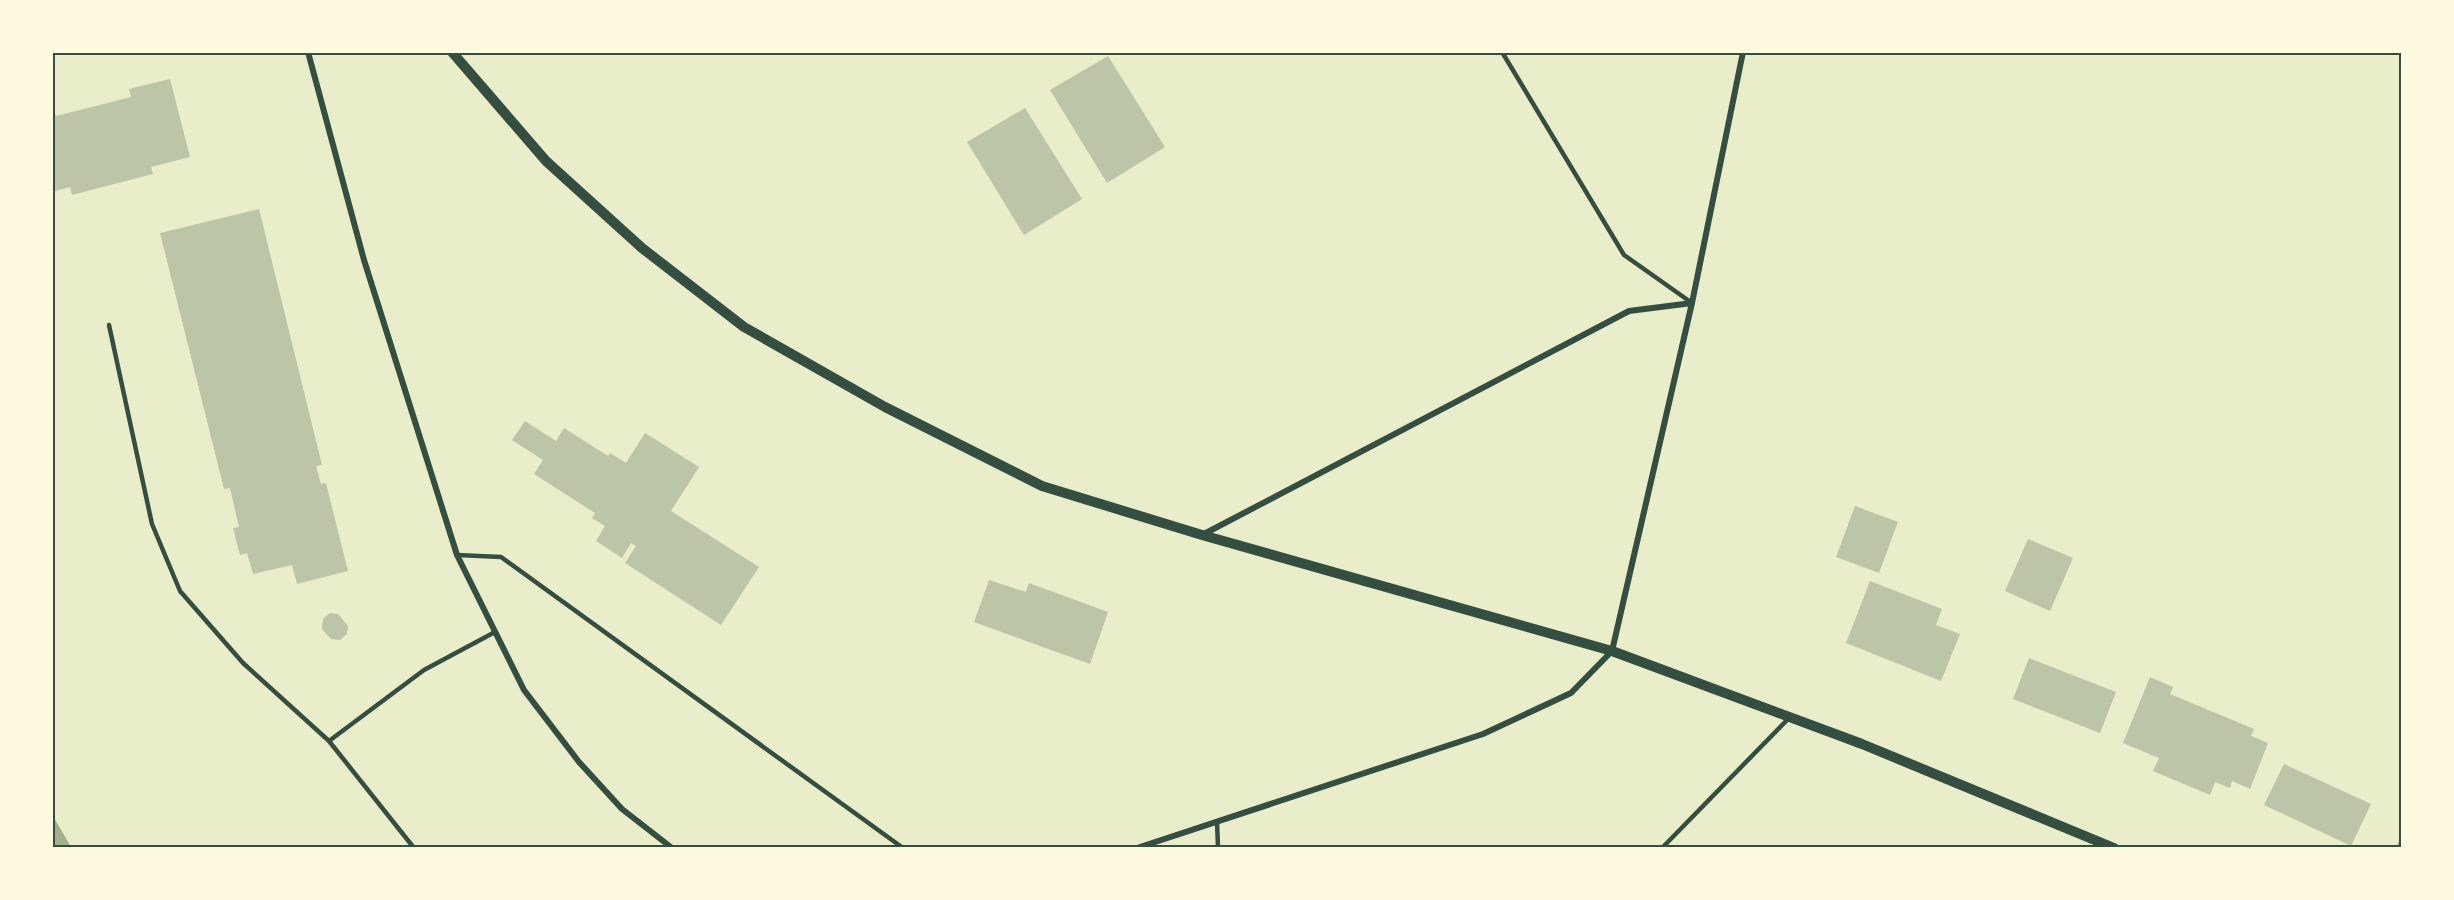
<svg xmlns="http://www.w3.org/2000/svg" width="2454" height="900" font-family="'Open Sans',sans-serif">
<rect width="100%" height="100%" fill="#e9edc9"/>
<path fill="#a3b18a" d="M53,816L71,847H53Z"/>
<path fill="#bcc5a7" d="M1108,56L1165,147L1107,183L1050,90Z
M170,79L190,157L151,167L153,174L72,195L70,187L52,192V107L56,116L131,97L129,89Z
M1025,108L1082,199L1024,235L967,142Z
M259,209L322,465L316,466L321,484L326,483L348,571L297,584L292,565L253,574L247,553L240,555L233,528L239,527L230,488L224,489L160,233Z
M525,421L556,441L564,428L608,456L610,453L626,463L645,433L699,467L671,511L759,567L721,625L625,563L636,546L631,543L622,558L596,541L605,526L592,518L595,513L534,474L543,460L512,440Z
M1855,506L1898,522L1879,573L1836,557Z
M2028,539L2073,558L2050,611L2005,591Z
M989,580L1026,592L1029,583L1108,612L1090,664L974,622Z
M1870,581L1942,609L1936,625L1960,634L1941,681L1846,643Z
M330,613L338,614L348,626L347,634L340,640L331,639L322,629L323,619Z
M2029,658L2116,692L2100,733L2013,699Z
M2150,677L2173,687L2170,694L2254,729L2251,736L2268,743L2250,789L2232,781L2230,788L2215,782L2210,795L2153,771L2159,758L2123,743Z
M2284,764L2371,804L2351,846L2264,805Z
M2402,835V848H2395Z"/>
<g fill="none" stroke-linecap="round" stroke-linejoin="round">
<path stroke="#344e41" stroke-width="4.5" d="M1502,52L1624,255L1692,303
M109,325L152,524L180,591L243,663L329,741L424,670L495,632
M457,555L501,557L903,848
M329,741L414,848
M1217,822L1218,848
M1662,848L1790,717"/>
<path stroke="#344e41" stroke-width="6" d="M308,52L364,260L457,555L524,690L579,762L622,809L672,848
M1202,535L1629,311L1692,303
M1137,848L1483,734L1571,693L1612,651L1692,303L1743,52"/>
<path stroke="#344e41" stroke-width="10" d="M452,52L546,161L642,248L744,327L885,407L1042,486L1202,535L1612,651L1862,744L2114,848"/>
</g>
<rect width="2454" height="900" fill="none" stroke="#fefae0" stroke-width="108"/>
<rect x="54" y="54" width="2346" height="792" fill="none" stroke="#344e41" stroke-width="2"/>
</svg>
